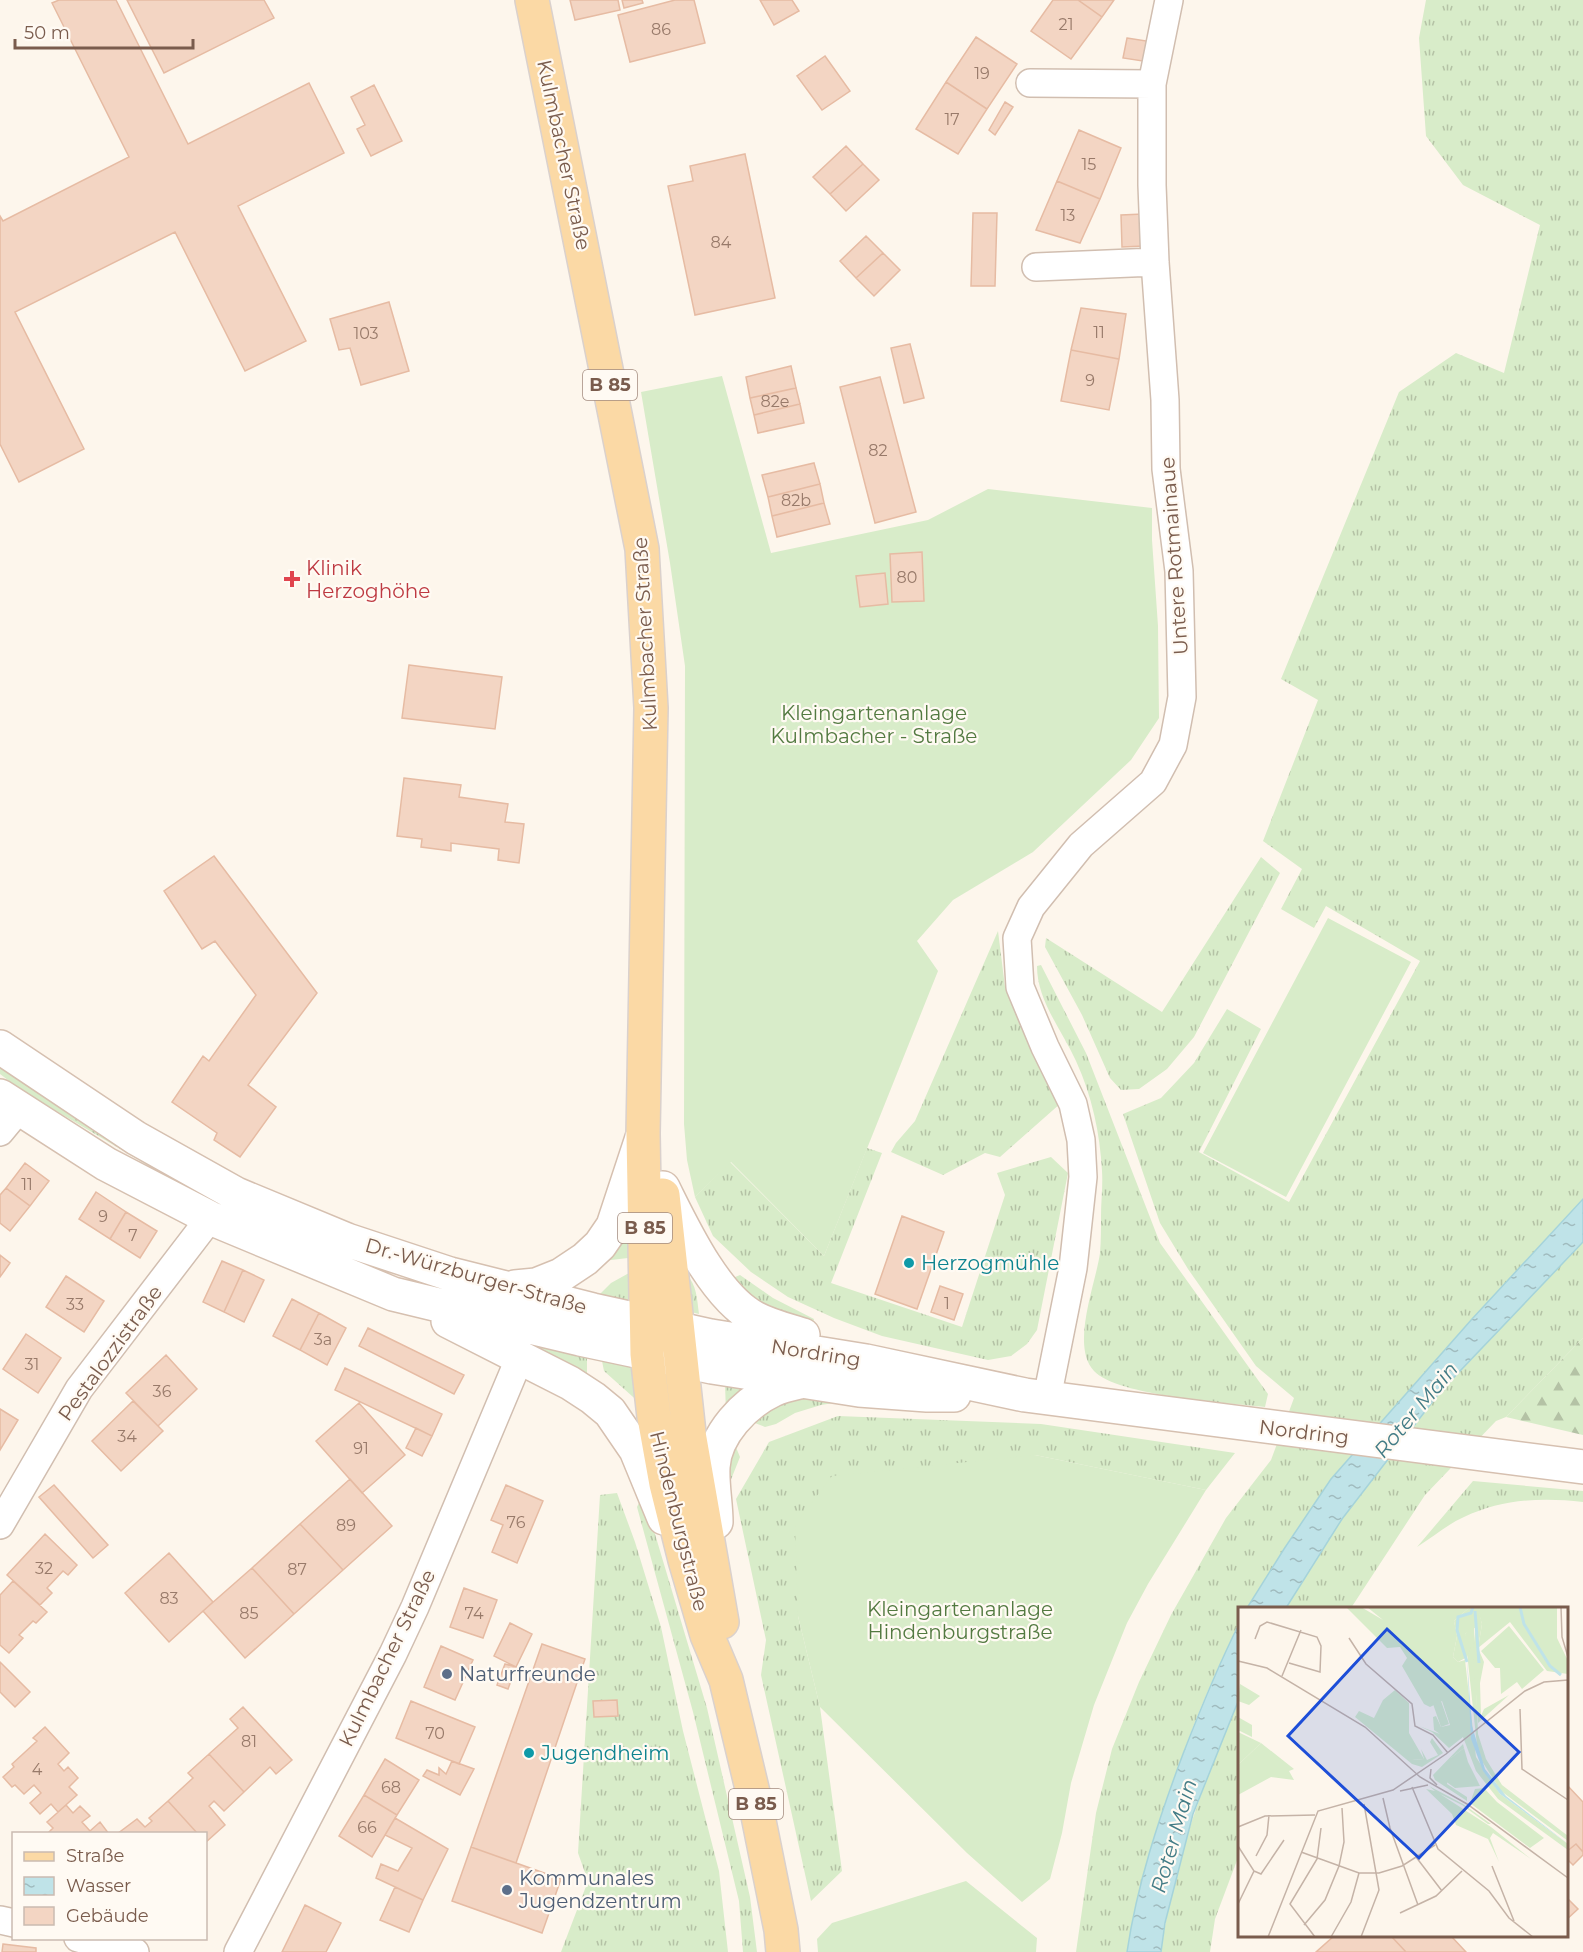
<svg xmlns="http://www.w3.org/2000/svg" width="1583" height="1952" font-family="Montserrat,sans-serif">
<defs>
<pattern id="grass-tufts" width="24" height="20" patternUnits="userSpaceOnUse" patternTransform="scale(1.5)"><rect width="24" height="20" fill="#d8ecc9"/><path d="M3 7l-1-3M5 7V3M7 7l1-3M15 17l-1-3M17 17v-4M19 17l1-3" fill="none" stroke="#b4c2a5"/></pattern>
<pattern id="forest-firs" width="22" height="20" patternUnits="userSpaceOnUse" patternTransform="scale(1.5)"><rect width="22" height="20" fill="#d8ecc9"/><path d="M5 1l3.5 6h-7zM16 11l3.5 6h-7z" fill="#b4c2a5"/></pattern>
<pattern id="water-ripples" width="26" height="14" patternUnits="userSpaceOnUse" patternTransform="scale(1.5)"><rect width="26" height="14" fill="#bfe3e8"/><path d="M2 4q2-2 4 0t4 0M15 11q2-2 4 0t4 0" fill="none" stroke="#a0bbbe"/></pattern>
</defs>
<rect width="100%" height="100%" fill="#fdf6ec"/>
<path fill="url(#grass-tufts)" d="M1426,0H1583V1199L1472,1319L1331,1479L1284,1549L1247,1608H1240C1239,1628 1234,1634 1226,1651C1214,1676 1203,1702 1193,1727C1165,1800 1139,1875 1127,1952H1076L1096,1813L1112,1749L1139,1682L1171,1615L1226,1518L1271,1460L1294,1398L1256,1366L1188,1269L1160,1223L1123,1114L1161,1098L1194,1063L1227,1009L1261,1029L1199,1152L1289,1202L1420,961L1326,906L1314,928L1281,909L1302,869L1263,841L1318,700L1281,679L1399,392L1456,353L1504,373L1540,225L1463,185L1426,136L1419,38Z
M1261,857L1280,873L1194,1037L1167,1069L1139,1089L1121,1090L1110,1078L1082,1015L1045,947L1046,938L1162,1012Z
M998,931L1005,987L1061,1103L1000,1157L985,1153L943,1175L891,1152L896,1143L915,1121Z
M1041,965L1086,1053L1160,1243L1268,1394L1265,1407C1228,1403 1117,1396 1094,1371C1070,1346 1096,1283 1100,1253C1101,1241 1101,1228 1101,1216C1101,1201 1103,1186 1102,1171C1100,1133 1092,1096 1076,1061C1062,1030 1037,1001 1037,966Z
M0,1053L420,1281L196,1194L21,1090L0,1074Z
M867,1148L882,1153L831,1283L962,1327L1005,1195L997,1173L1051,1157L1068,1173L1037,1330L1027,1344L1011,1356L988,1360L882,1336L834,1318L788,1297L751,1272L713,1236L695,1197L730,1162L824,1256Z
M627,1224L628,1258L594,1262Z
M1583,1242V1338L1506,1417L1496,1421L1425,1495L1351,1608H1286L1342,1519L1440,1392Z
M629,1273L631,1298L628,1301L599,1295L611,1283Z
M686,1274C697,1285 697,1299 699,1314L683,1310Z
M740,1275L773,1298L814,1319L813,1323L773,1314L728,1280Z
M512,1338L587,1357V1381Z
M602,1361L630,1365L635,1368L642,1405L604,1371Z
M725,1384L755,1386L726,1413Z
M802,1394L846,1401L821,1405L795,1413L776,1424L765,1427L747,1420Z
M838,1416L1041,1424L1235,1453L1206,1490L1035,1455L798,1616L820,1707L842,1871L811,1901L761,1675L766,1640L736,1499L769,1442Z
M733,1440L740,1457L724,1497Z
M1473,1481L1583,1491V1502C1542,1497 1502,1499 1464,1517C1448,1524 1433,1537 1417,1547Z
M617,1493L635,1542L661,1627L683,1731L719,1871L728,1952H561L588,1881L578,1853L600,1495Z
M643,1494L707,1708L750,1897L757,1952H743L739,1901L693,1712L637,1507Z
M1239,1699V1855L1215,1919L1210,1952H1161C1173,1864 1204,1780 1239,1699Z"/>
<path fill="url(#forest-firs)" d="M1583,1338V1435L1506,1417Z"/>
<path fill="#d8ecc9" d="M722,376L771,553L928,520L988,489L1152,508V540L1158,626L1159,718L1131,760L1033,852L953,900L917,941L938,971L824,1256L731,1162L695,1197L687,1160L684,1124L685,666L670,563L641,392Z
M1328,918L1411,962L1286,1197L1203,1153Z
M1035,1455L1206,1490L1148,1584L1127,1623L1094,1705L1071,1783L1062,1833L1050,1879L1022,1902L967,1853L820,1707L798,1616L795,1525L832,1476Z
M966,1881L1037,1938L1036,1952H818L817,1939L832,1923Z"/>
<path fill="url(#water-ripples)" stroke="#a5d3da" stroke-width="1.5" d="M1583,1199V1242L1440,1392L1342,1519L1286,1608H1247L1284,1549L1331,1479L1472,1319Z
M1239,1624V1699L1193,1814L1165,1923L1161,1952H1127C1137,1884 1159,1818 1183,1754C1200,1710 1218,1666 1239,1624Z"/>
<path fill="#f3d5c3" stroke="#e6bba3" stroke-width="1.5" d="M59,0H116L188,144L309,83L344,153L238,206L306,341L245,371L175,232L15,312L84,449L19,482L0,444V216L3,221L129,157L52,3Z
M127,0H264L274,18L164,73Z
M570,0H618L620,10L575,20Z
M622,0H642L643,3L624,8Z
M675,0H694L705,43L630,62L618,15Z
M760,0H792L799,11L774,25Z
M1053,0H1078L1102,17L1071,59L1031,31Z
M1078,0H1114L1102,17Z
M976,37L1017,64L987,109L946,82Z
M1127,38L1153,42L1149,62L1123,58Z
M825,56L850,91L822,110L797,76Z
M946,82L987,109L958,154L916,129Z
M374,85L402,141L371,156L357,129L365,125L351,97Z
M1005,102L1013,107L995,135L989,130Z
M1079,130L1121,148L1100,199L1057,181Z
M846,146L863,164L830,194L813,177Z
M745,154L775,298L695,315L668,186L693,181L690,166Z
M863,164L879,180L846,211L830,194Z
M1057,181L1100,199L1080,243L1036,230Z
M973,213H997L995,286H971Z
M1143,214L1144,246L1122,247L1121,215Z
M866,236L883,253L856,278L840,261Z
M883,253L900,270L874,296L856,278Z
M389,302L409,371L361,385L350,348L339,350L330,319Z
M1081,308L1126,314L1119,359L1071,350Z
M910,344L924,398L904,403L891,348Z
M1071,350L1119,359L1109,410L1061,401Z
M791,366L796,388L750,398L746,377Z
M880,377L916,512L875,523L840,387Z
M796,388L800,404L754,415L750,398Z
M800,404L804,423L758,433L754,415Z
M814,463L820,484L768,497L762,475Z
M820,484L824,503L772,516L768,497Z
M824,503L830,524L777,537L772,516Z
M922,552L924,601L892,602L890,554Z
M885,573L888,604L860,607L856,576Z
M409,665L502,677L495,729L402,718Z
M404,778L461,785L459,797L508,804L505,822L524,824L519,863L498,860L499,849L451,843V851L421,847L422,839L397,836Z
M214,856L317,993L248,1085L276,1107L240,1157L214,1140L217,1133L172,1102L203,1056L209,1061L256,995L215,941L202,949L164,891Z
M25,1163L49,1181L30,1206L6,1188Z
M6,1188L30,1206L10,1231L0,1223V1195Z
M96,1192L126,1212L110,1239L79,1219Z
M126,1212L157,1231L140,1258L110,1239Z
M902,1216L944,1232L917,1309L875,1294Z
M0,1255L10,1263L0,1277Z
M222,1261L243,1270L224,1312L203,1302Z
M243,1270L264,1280L244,1322L224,1312Z
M66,1276L104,1301L84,1332L46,1307Z
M940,1286L963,1294L954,1320L931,1312Z
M292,1299L319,1313L300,1350L273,1336Z
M319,1313L346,1328L327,1365L300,1350Z
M368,1328L464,1375L454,1394L359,1346Z
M26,1334L61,1358L38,1393L3,1369Z
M166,1355L197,1389L158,1426L126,1393Z
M345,1368L442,1414L432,1436L335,1390Z
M133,1401L163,1431L121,1471L92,1441Z
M359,1403L405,1455L362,1493L316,1441Z
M0,1409L18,1420L0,1450Z
M416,1428L432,1436L422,1456L406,1448Z
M350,1479L392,1526L343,1570L300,1524Z
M54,1485L108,1545L93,1558L39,1497Z
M506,1485L543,1501L517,1563L492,1552L503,1525L491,1520Z
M300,1524L343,1570L294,1614L252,1568Z
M45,1534L77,1565L68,1575L63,1571L47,1588L52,1593L40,1605L7,1575Z
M169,1553L213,1602L169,1642L125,1593Z
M252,1568L294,1614L245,1658L203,1611Z
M13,1581L47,1612L36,1623L33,1621L19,1635L23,1638L9,1653L0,1645V1595Z
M464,1588L497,1600L483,1638L450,1627Z
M510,1623L532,1634L516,1667L494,1656Z
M542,1644L585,1659L516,1863L471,1847Z
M441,1646L473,1660L455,1700L424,1687Z
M0,1662L30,1692L15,1707L0,1692Z
M505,1664L516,1667L508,1689L497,1685Z
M617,1700L618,1716L594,1717L593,1701Z
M411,1701L475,1727L459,1764L396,1738Z
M243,1707L292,1760L276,1774L270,1767L244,1792L209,1754L238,1728L230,1719Z
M45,1727L69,1753L58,1764L64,1771L68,1767L78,1778L69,1787L77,1795L58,1812L51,1804L40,1814L30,1803L41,1793L34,1785L24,1794L15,1785L12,1787L3,1777L14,1767L12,1764L37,1741L33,1738Z
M209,1754L244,1792L224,1811L214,1801L209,1806L225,1825L206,1842V1834H198L168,1801L193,1778L188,1773Z
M385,1759L419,1780L397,1815L364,1795Z
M452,1761L474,1769L460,1795L423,1776L427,1770L439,1775V1768L446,1774Z
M1566,1784L1583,1802V1852L1576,1844L1566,1852Z
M364,1795L397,1815L372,1857L339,1836Z
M168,1801L198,1834H117L137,1819L145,1827L152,1821L149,1818Z
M66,1805L73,1813L80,1806L90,1816L82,1822L90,1831L100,1822L109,1834H47L53,1828L47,1822Z
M395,1818L448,1849L423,1900L376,1878L381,1864L398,1871L412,1848L385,1835Z
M1576,1844L1583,1852V1855L1573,1865L1566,1858V1852Z
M471,1847L561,1879L542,1933L452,1901Z
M395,1887L423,1900L409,1932L380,1920Z
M1566,1897L1578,1909L1566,1920Z
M305,1905L341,1923L326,1952H282Z
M1334,1936H1391L1406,1952H1316Z
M1391,1936H1451L1466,1952H1406Z
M3,1944L36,1948V1952H2Z"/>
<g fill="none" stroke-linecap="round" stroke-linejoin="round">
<defs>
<path id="minor" d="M1030,83L1152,84
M1036,267L1155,262
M0,1132L19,1109
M1047,1398L1073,1268L1083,1177L1081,1140L1073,1104L1045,1047L1020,987L1017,938L1031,907L1081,845L1153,782L1173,745L1182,697L1179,571L1166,469L1165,400L1155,262L1152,185V84L1169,0
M0,1525L79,1389L210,1218
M0,1920L14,1923
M78,1938L135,1952
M238,1952L393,1654L415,1607L520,1357"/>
<path id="secondary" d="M0,1047L136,1138L236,1194L347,1240L450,1274L593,1310L711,1336L866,1361L1025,1395L1583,1467
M0,1096L106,1164L210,1218L393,1294L580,1339L712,1367L859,1390L927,1395H954
M663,1188C683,1228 715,1297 755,1318C770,1326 787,1330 803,1335
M515,1287L536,1285L561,1275L585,1259L600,1245L613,1226L642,1138
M448,1321L570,1383L593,1398L610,1412L636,1450L664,1518
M716,1522C716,1504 712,1485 713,1467C715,1434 745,1403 773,1390C781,1386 791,1384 800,1382"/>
<path id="primary" d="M532,0L642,549L651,708L643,1134L647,1354L654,1417L666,1484L685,1560L707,1635L726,1680L755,1801L781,1930L783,1952
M663,1195L689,1433L722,1622"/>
</defs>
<use href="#minor" stroke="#d1beb0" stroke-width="30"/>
<use href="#secondary" stroke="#d6c0b0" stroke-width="36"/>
<use href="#primary" stroke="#dad1cd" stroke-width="36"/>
<use href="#minor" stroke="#fff" stroke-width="27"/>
<use href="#secondary" stroke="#fff" stroke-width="33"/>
<use href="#primary" stroke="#fbd9a5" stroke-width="33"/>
</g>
<path fill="#e0444e" stroke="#fffaf3" stroke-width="2" d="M289 570h6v6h6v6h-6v6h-6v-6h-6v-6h6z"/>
<g fill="#0f9aa8" stroke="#fffaf3" stroke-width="2">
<circle cx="909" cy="1263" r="6"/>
<circle cx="529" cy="1753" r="6"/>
</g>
<g fill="#5c6f8a" stroke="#fffaf3" stroke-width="2">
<circle cx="447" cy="1674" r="6"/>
<circle cx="507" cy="1890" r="6"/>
</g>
<g text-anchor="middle" stroke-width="4.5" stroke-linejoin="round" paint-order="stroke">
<g font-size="16" fill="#987a6a">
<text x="1066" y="30">21</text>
<text x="661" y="35">86</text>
<text x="982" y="79">19</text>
<text x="952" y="125">17</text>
<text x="1089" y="170">15</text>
<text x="1068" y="221">13</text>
<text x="721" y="248">84</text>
<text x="1099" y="338">11</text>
<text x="366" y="339">103</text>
<text x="1090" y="386">9</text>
<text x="775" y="407">82e</text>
<text x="878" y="456">82</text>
<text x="796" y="506">82b</text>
<text x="907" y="583">80</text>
<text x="27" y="1190">11</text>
<text x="103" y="1222">9</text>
<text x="133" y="1241">7</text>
<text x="947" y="1309">1</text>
<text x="75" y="1310">33</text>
<text x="323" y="1345">3a</text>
<text x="32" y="1370">31</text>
<text x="162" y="1397">36</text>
<text x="127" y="1442">34</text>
<text x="361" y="1454">91</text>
<text x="516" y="1528">76</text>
<text x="346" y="1531">89</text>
<text x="44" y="1574">32</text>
<text x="297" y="1575">87</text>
<text x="169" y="1604">83</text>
<text x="249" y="1619">85</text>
<text x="474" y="1619">74</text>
<text x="435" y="1739">70</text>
<text x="249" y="1747">81</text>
<text x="37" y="1775">4</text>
<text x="391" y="1793">68</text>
<text x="367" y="1833">66</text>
</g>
<g fill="#fffaf3" stroke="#a28b7f" stroke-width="1.5">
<rect x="583" y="370" width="54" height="30" rx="4.5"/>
<rect x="618" y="1213" width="54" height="30" rx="4.5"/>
<rect x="729" y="1789" width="54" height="30" rx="4.5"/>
</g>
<g font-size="18" font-weight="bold" fill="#7a5c4d">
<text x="610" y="391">B 85</text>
<text x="645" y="1234">B 85</text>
<text x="756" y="1810">B 85</text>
</g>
<g font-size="20" fill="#7a5c4d" stroke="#fffaf3">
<text transform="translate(564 155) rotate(78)" y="7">Kulmbacher Straße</text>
<text transform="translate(1174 556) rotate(-94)" y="7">Untere Rotmainaue</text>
<text transform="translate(645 634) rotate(-93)" y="7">Kulmbacher Straße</text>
<text transform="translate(476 1276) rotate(16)" y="7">Dr.-Würzburger-Straße</text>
<text transform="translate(110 1353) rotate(-54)" y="7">Pestalozzistraße</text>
<text transform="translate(816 1353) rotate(9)" y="7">Nordring</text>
<text transform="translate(1304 1432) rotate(7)" y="7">Nordring</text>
<text transform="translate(679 1521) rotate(76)" y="7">Hindenburgstraße</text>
<text transform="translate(387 1658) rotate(-64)" y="7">Kulmbacher Straße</text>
</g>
<g font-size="20" fill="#be3a42" stroke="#fffaf3" text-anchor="start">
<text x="306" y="575">Klinik<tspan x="306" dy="23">Herzoghöhe</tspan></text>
</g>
<g font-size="20" fill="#537a41" stroke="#fffaf3">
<text x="874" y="720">Kleingartenanlage<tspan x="874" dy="23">Kulmbacher - Straße</tspan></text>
<text x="960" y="1616">Kleingartenanlage<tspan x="960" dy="23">Hindenburgstraße</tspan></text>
</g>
<g font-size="20" fill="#0d838f" stroke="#fffaf3" text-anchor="start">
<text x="921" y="1270">Herzogmühle</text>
<text x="541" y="1760">Jugendheim</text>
</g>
<g font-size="20" fill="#4e5e75" stroke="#fffaf3" text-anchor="start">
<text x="459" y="1681">Naturfreunde</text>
<text x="519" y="1885">Kommunales<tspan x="519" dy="23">Jugendzentrum</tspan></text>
</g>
<g font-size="21" font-style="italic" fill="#437c86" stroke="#fffaf3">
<text transform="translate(1416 1410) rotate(-50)" y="7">Roter Main</text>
<text transform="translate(1174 1836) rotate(-74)" y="7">Roter Main</text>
</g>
</g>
<g transform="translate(1238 1607)">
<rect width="330" height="330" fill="#fdf6ec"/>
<path d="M108,0H123L145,13L129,0H232L216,14L219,29L215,50L220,55L227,53L238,150L262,187L330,237V243L260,192L238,164L225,130L211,141L194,125L181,119L202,127L196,123L195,110L198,109L203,120L212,118L204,94L192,100L186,97L164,59L169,51L162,40L149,41ZM239,0H319V31L330,54V67L309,64L272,15L240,41L244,17ZM236,19L240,127L248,152L264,178L330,229V234L263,184L240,148L227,27ZM2,77L22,89L11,98L0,94ZM194,131L205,146L184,160L174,157V153L186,152L183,142L189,153L200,148L192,135ZM225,137L226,141L213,151L209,177L229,190V194L197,173L195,168ZM191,179L225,197L253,217H250L224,198L202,187L253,220L293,252L255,226L252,231L261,255L250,232L218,218L214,207L188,182L197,184Z" fill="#d8ecc9"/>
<path d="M232,0H240L244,17L240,41L246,55L242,76L243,109L246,102L271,88L240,116L235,43L238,20L227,27L233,40L229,50L220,55L215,50L219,29L216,14Z" fill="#d8ecc9"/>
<path d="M23,136L56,162L51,164L56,173L33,170L0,188V158Z" fill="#d8ecc9"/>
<path d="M271,19L306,63L284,82L279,75L263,87L262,61H257L243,44ZM157,83L171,96V126L186,152L174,153V157L117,110L121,104L136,111L145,93ZM203,94L211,117L203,120L195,97ZM0,110L14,118V130L0,123ZM0,125L23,136L0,158ZM226,141L230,155L242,179L217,181L203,171L202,165L213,151ZM246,181L259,195L306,231L292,241L232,196L237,182Z" fill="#d8ecc9"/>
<path d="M229,51L234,119L247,162L268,189L330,237L262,187L245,164L233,132Z" fill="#bfe3e8"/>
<path fill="none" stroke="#bfe3e8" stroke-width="3" d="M282,0L286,17L312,59L323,68M237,4L241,56M229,55L219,23L220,10L233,6L235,0"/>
<path fill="none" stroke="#c5b3a7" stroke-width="1.5" d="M323,0L324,30L330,50M111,31L128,57L174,97L177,119L195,128L210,146M17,32L22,19L29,15L79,30L83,39L82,65L51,56M0,54L29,61L127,120L182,170L229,197L330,271M44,69L63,23M282,102L284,162L330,193M193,162L192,171L199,178M174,180L200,242L251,284L271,311L295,330M162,184L190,178M145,191L152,221L180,298M0,220L27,209L77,208M0,239L16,264L0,297M63,245L121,266H141L164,259L197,238M18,249L29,228L31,208M178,250L204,284M254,259L276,314M16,264L23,267L46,233M162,306L198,289L224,264M66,318L87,293L101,259L106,235L104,201M30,330L80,204L155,183L208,147L287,84L306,75L330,73M77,330L52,297L79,252L83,221M93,330L113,295L121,266M123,330L141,283L126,197"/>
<path fill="#1d4ed8" fill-opacity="0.15" stroke="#1d4ed8" stroke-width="3" d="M149,22L281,145L181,251L50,129Z"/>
<rect width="330" height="330" fill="none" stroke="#7a5c4d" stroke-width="3"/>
</g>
<rect x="12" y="1832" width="195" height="108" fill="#fffaf3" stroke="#cabbb1" stroke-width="1.5"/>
<rect x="24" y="1852" width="30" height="9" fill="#fbd9a5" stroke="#cabbb1" stroke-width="1.5"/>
<text x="66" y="1862" font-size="18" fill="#7a5c4d">Straße</text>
<rect x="24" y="1877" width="30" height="18" fill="url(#water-ripples)" stroke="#cabbb1" stroke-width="1.5"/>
<text x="66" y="1892" font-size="18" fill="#7a5c4d">Wasser</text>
<rect x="24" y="1907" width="30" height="18" fill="#f3d5c3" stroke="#cabbb1" stroke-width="1.5"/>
<text x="66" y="1922" font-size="18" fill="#7a5c4d">Gebäude</text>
<path d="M15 39v9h178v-9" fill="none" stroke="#7a5c4d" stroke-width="3"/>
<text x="24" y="39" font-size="18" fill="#7a5c4d" stroke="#fffaf3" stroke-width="4.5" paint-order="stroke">50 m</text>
</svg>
